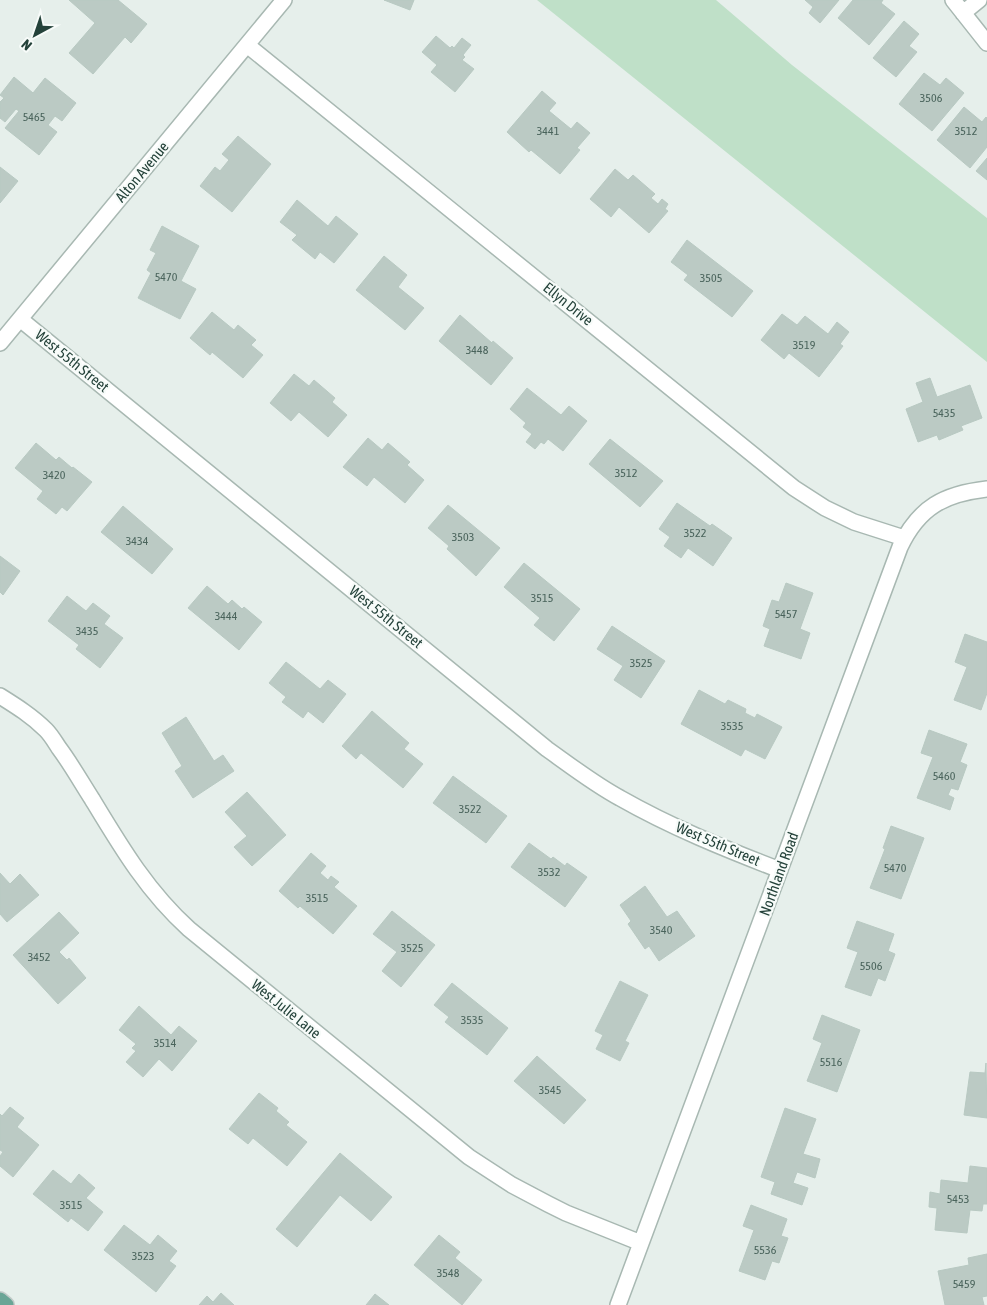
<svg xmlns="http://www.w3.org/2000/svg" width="987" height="1305" font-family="'Asap Condensed',sans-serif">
<rect width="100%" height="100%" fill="#e6efeb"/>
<path fill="#bfe0c8" d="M537,0H716L792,65L987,218V362Z"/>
<path fill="#bbcac4" stroke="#b8c9c2" d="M69,0H118L147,24L131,43L125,37L93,74L69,53L95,23Z
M384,0H414L410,10Z
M805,0H839L820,23L809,13L813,7Z
M853,0H883L881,3L895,14L869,45L838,18Z
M904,21L919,34L909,46L917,52L896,77L873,58Z
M436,36L450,48L452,46L454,48L462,38L471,45L463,55L465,57L462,60L474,69L455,92L431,72L437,65L422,52Z
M924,73L940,85L946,78L964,93L932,131L899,104Z
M14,77L33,93L45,78L76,103L62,121L55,116L48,125L57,132L39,155L5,128L19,111L16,109L5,122L0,118V102L4,98L0,95Z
M542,91L556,103L549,111L571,129L577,122L590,133L577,148L580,150L560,174L531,150L529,152L507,132Z
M964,107L982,122L986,117L987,118V147L970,168L937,140Z
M238,136L271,164L232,212L200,186L215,167L220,171L229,160L222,154Z
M987,158V180L976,171Z
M0,167L18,181L0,203Z
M615,169L628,180L633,175L655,194L651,198L658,204L662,199L668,204L665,209L668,211L649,233L619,207L611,217L590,199Z
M297,200L328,226L336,216L358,234L334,263L320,252L315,259L292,240L297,235L280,222Z
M162,226L199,246L181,281L196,289L180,319L138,298L151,273L147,270L156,253L150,250Z
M687,240L753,291L732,317L684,280L688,275L671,262Z
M384,256L407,275L398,287L424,308L405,330L356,290Z
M212,312L234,330L238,325L256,340L251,345L263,355L243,378L212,352L210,355L190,338Z
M782,314L797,325L805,316L828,334L837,322L849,332L840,344L843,346L819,377L789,353L784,359L761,340Z
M460,315L492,343L493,341L513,358L491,385L439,341Z
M294,374L309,386L314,380L335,398L332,402L347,415L328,437L299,412L291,421L270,403Z
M930,378L937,397L970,385L982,418L961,426L963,430L939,440L937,435L918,442L906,409L923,402L916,383Z
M527,388L561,415L569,406L587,421L563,451L548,439L544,444L541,442L535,449L526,442L532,434L523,427L526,423L510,409Z
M368,438L382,450L388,443L410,462L407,465L424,480L405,503L374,477L367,486L343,467Z
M610,439L663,481L640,507L589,464Z
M36,443L56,460L59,457L72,468L73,467L92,482L67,511L62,507L56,514L37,499L43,491L15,468Z
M677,503L710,526L712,524L732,538L713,566L688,548L681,558L664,546L670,537L659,529Z
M448,505L500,548L476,576L447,549L449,546L428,528Z
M123,506L173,549L152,574L101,532Z
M0,556L20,571L3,595L0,592Z
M524,563L580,609L554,641L534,625L540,618L504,587Z
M786,583L813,593L800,629L810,633L801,659L764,646L770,629L763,626L772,600L779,602Z
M207,586L228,604L232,600L242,609L244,607L262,622L239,650L188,608Z
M67,596L86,611L93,603L110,616L104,624L123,638L100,668L76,649L79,645L48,621Z
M612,626L665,661L641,698L614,680L623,666L597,649Z
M965,634L987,642V693L981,710L954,700L967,667L955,662Z
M286,662L320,689L328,680L346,694L323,723L308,711L303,718L282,702L286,697L269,683Z
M699,690L725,704L728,700L746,709L745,713L755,718L757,714L782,727L765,759L745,749L741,756L681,724Z
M372,711L409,743L404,749L423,764L403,788L361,753L356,759L342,746Z
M186,717L214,761L223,755L234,771L193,798L175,771L182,766L162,733Z
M929,730L967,744L960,762L967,765L958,790L951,788L948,795L954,798L950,810L917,798L933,757L921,753Z
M453,776L507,816L486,843L433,803Z
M247,792L286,835L252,866L234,847L247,836L225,812Z
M891,826L924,838L901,899L870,888L885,849L883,848Z
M529,843L551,859L553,857L565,866L567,863L587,877L565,907L511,867Z
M311,853L326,866L320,873L328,880L331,876L339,882L334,887L357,906L333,934L300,906L298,908L279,891Z
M0,873L10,884L20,874L39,895L7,922L0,914Z
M645,886L667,917L677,911L695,936L659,961L649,946L645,949L628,924L631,921L620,905Z
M392,911L435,945L401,987L382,971L397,952L373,934Z
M59,912L79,933L59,952L67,960L69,958L86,978L58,1004L13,955Z
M857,921L894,934L888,951L895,954L885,981L878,978L871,996L845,987L858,952L847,948Z
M620,981L648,995L625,1041L629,1043L620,1061L596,1049L603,1035L595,1031Z
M452,983L508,1028L487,1055L445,1022L449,1017L434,1005Z
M139,1006L171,1035L179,1026L197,1041L172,1071L159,1059L143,1077L126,1062L136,1051L132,1048L136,1044L119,1030Z
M822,1015L860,1030L837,1092L807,1081L822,1043L813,1039Z
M537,1056L586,1100L564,1124L514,1081Z
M986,1063L987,1118L964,1115L970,1072L985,1073Z
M259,1093L278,1108L276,1111L289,1122L286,1125L307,1142L287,1166L253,1138L248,1144L229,1129Z
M10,1107L24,1118L17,1127L39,1145L13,1177L0,1166V1156L3,1152L0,1150V1114L2,1116Z
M785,1108L816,1119L803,1154L820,1159L815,1178L797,1172L793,1183L808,1188L802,1205L771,1194L775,1182L761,1177Z
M340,1153L392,1197L371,1221L340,1195L297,1247L276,1229Z
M970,1166L987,1168V1204H983L982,1211L970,1210L967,1233L935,1230L937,1208L929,1207L930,1192L940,1194L941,1180L968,1183Z
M53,1170L71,1184L79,1174L95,1188L86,1198L103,1212L88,1231L71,1218L68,1222L33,1194Z
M751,1205L787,1219L781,1236L788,1238L779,1263L772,1261L765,1280L739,1271L754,1230L743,1226Z
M124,1225L150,1245L158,1235L177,1251L169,1261L176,1266L156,1292L104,1250Z
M439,1235L460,1252L455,1258L482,1280L462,1305L414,1265Z
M987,1254V1296L982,1297L984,1305H945L938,1271L969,1265L968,1258Z
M221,1293L234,1305H199L207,1296L213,1302Z
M375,1294L389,1305H366Z"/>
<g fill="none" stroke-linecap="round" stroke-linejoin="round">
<defs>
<path id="street" d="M953,0L987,43
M963,13L979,0
M247,45L794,488L825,508L854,522L904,538
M20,319L547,749C571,766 594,784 620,798C671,827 725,849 780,870
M0,343L284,0
M0,696C16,706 32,716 46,730C51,735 55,742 59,748C71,764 81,782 92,799C121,847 147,891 189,929L469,1157L512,1185L548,1204L566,1213L641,1243
M618,1305L900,547C919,507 944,494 987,489"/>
<path id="primary" d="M0,1300L6,1305"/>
</defs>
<use href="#street" stroke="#a8b8b2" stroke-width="18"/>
<use href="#primary" stroke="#c2cac8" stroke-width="18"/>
<use href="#street" stroke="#fff" stroke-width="15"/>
<use href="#primary" stroke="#6aa596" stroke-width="15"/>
</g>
<g text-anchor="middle" stroke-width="4.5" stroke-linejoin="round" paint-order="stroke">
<g font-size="12" fill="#4a645c">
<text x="931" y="102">3506</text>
<text x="34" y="121">5465</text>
<text x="548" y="135">3441</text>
<text x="966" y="135">3512</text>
<text x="166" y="281">5470</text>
<text x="711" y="282">3505</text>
<text x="804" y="349">3519</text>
<text x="477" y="354">3448</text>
<text x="944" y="417">5435</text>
<text x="626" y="477">3512</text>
<text x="54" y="479">3420</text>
<text x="695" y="537">3522</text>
<text x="463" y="541">3503</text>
<text x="137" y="545">3434</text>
<text x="542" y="602">3515</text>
<text x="786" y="618">5457</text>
<text x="226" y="620">3444</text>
<text x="87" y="635">3435</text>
<text x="641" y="667">3525</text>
<text x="732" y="730">3535</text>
<text x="944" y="780">5460</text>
<text x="470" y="813">3522</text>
<text x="895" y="872">5470</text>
<text x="549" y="876">3532</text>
<text x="317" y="902">3515</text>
<text x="661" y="934">3540</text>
<text x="412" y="952">3525</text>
<text x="39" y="961">3452</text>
<text x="871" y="970">5506</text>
<text x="472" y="1024">3535</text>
<text x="165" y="1047">3514</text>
<text x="831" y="1066">5516</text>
<text x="550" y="1094">3545</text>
<text x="958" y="1203">5453</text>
<text x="71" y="1209">3515</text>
<text x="765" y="1254">5536</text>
<text x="143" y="1260">3523</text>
<text x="448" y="1277">3548</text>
<text x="964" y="1288">5459</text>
</g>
<g font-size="15" fill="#24423a" stroke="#f7fbf9">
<text transform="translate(142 172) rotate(-50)" y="5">Alton Avenue</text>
<text transform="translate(568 304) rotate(39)" y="5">Ellyn Drive</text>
<text transform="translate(72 361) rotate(39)" y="5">West 55th Street</text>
<text transform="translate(386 617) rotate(39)" y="5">West 55th Street</text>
<text transform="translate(718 844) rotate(23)" y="5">West 55th Street</text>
<text transform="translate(779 874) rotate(-70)" y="5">Northland Road</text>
<text transform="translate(286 1009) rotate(39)" y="5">West Julie Lane</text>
</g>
</g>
<g transform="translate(35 35) rotate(220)" stroke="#f7fbf9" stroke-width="4" paint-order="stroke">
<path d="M0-4L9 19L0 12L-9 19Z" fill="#24423a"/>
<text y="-8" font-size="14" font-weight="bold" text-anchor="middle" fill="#24423a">N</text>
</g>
</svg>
